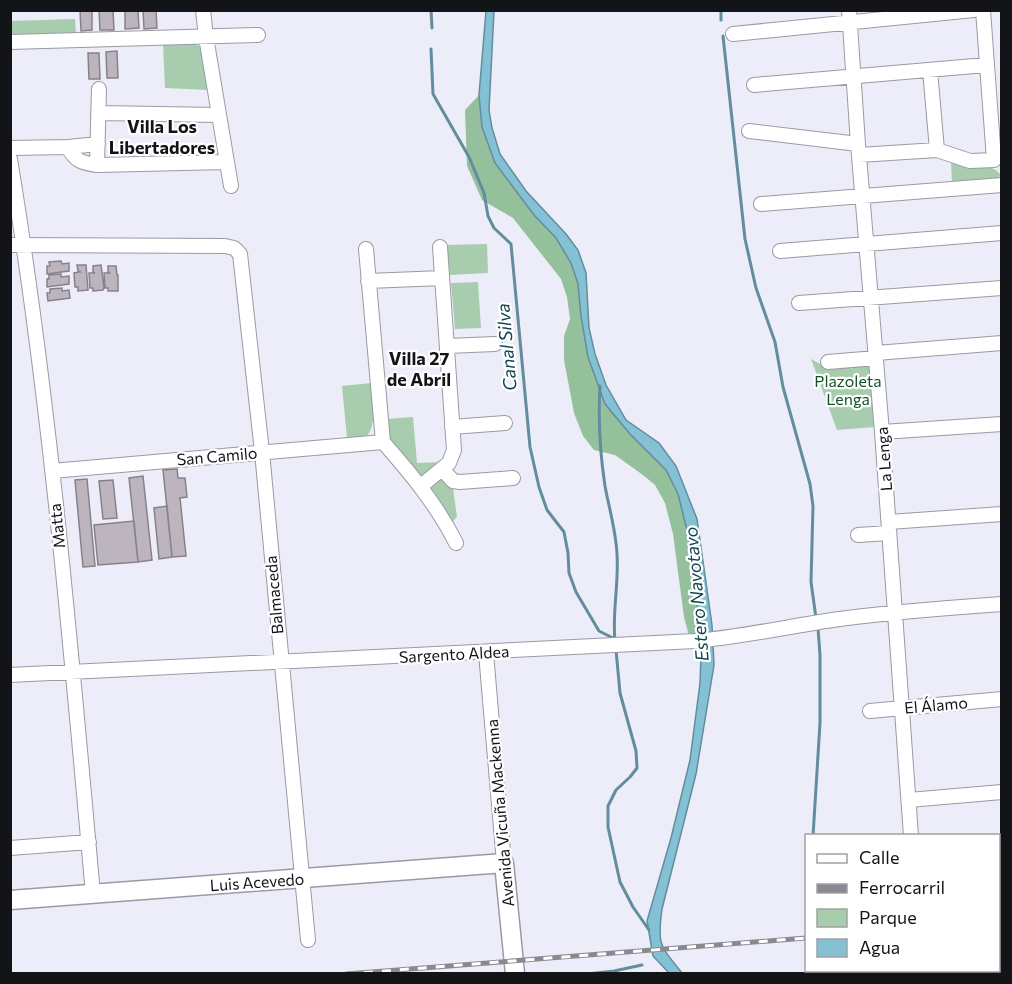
<svg xmlns="http://www.w3.org/2000/svg" width="1012" height="984" font-family="Commissioner,sans-serif">
<rect width="100%" height="100%" fill="#ecedf8"/>
<path fill="#a8cdae" d="M75,19L76,34L11,35L10,21Z
M194,43L202,48L208,90L165,88L163,44Z
M951,162C968,171 988,159 1001,175L996,180L952,183Z
M487,244L488,273L450,275L447,245Z
M478,282L481,328L455,329L451,283Z
M811,359L824,366L869,361L874,427L837,430Z
M371,383C372,400 378,421 367,436L347,438L342,386Z
M413,417L417,463L442,462L422,479L391,443L387,419Z
M443,477L453,488L457,517L452,522L430,488Z"/>
<path fill="#95c09c" d="M479,95L482,127L495,163L534,215L556,238L571,263L578,284L581,316L605,404L630,433L666,470L678,494L688,534L697,602L699,637L689,636L684,617L673,534L665,503L655,485L643,475L615,455L594,450L583,436L574,413L564,360V336L570,319L567,297L561,279L513,218L482,200L467,166L465,110Z"/>
<path fill="#85c1d5" stroke="#638d9c" stroke-width="1.5" d="M486,11H494L489,110L492,128L500,154L526,191L566,234L578,250L586,273L589,328L595,354L606,385L626,420L659,443L676,466L697,519L712,625L714,665L696,774L662,909C657,946 660,945 682,973H669L653,956L647,921L671,838L690,760L700,683L701,655L697,602L688,534L678,494L666,470L630,434L605,404L588,357L581,316L578,284L571,263L556,238L534,215L495,163L482,127L479,95Z"/>
<g fill="none" stroke-linecap="round" stroke-linejoin="round">
<path stroke="#638d9c" stroke-width="3" d="M431,10L432,28
M721,10V20
M723,36L745,239L756,288L775,342L783,387L810,484L813,506L811,582L816,618
M431,49L433,94L469,157L484,193L488,216L494,228L511,244L530,447L539,487L547,510L564,532L568,553L569,573L576,592L599,631L615,639
M600,386C598,419 600,453 605,486C609,508 616,531 617,554C619,584 612,612 615,641
M616,650L620,693L636,751L637,768L630,777L616,790L608,806V827L620,882L633,907L649,930
M813,836L820,723V655L818,628
M587,974L614,971L642,965"/>
</g>
<path fill="#bdb5be" stroke="#888189" stroke-width="1.5" d="M80,10H92V30L81,31Z
M99,10H113L114,30H100Z
M125,10H138L139,28L125,29Z
M143,10H156L157,28L144,29Z
M117,51L118,78H107L106,52Z
M88,53H99L100,79H89Z
M61,261L62,264L69,263V271L47,274V266H50L49,262Z
M77,265H86L88,290L78,291V287H75L74,273L80,272L78,271Z
M101,265L104,288L103,290L93,291V288H90L89,273H95L93,272V266Z
M108,266H116L117,275H118V291H108V288H105L104,273H110L108,272Z
M61,274V277L69,276V284L47,287V279H49V275Z
M62,288V291L69,290L70,298L48,301L47,293H50V289Z
M177,469L178,478H185L187,497L180,498L186,556L172,557L163,470Z
M143,476L152,560L138,562L129,478Z
M87,479L95,566L83,567L75,480Z
M113,480L117,518L103,519L99,481Z
M167,506L172,557L159,559L154,508Z
M134,521L138,562L98,565L94,525Z"/>
<g fill="none" stroke-linecap="round" stroke-linejoin="round">
<defs>
<path id="minor" d="M203,10L206,37L231,186
M849,10L858,144L882,432L911,836
M983,10L994,160
M733,34L974,10
M10,42L258,35
M930,70L937,150
M754,85L986,65
M98,113L218,115
M749,131L858,144
M68,147C75,161 82,163 97,165L227,162
M10,148L68,147L98,144
M859,155L937,150L970,161L994,160
M10,159C50,402 71,649 93,894
M97,165L99,89
M761,204L1002,185
M10,245L225,246L234,248L240,254L262,452L308,940
M366,249L383,442
M780,251L1002,233
M368,281L442,278
M799,303L1002,288
M447,346L495,344
M876,353L1002,343
M828,362L876,358
M452,427L505,423
M882,432L1002,424
M383,442C411,474 437,505 456,543
M443,470L453,481L460,482L513,478
M52,471L383,442
M421,486L449,463L454,450L440,247
M889,522L1002,514
M858,535L889,533
M486,653L504,863
M10,675L695,641C741,637 786,627 832,620C888,612 945,608 1002,604
M870,711L1002,699
M909,800L1002,792
M10,848L89,842
M998,885H1002"/>
<path id="major" d="M10,900L504,863L515,974"/>
</defs>
<use href="#minor" stroke="#999aa5" stroke-width="16"/>
<use href="#major" stroke="#999aa5" stroke-width="21"/>
<use href="#minor" stroke="#fff" stroke-width="14"/>
<use href="#major" stroke="#fff" stroke-width="18"/>
<defs>
<path id="rail" d="M998,923H1002
M346,974L806,938"/>
</defs>
<use href="#rail" stroke="#888991" stroke-width="5"/>
<use href="#rail" stroke="#fff" stroke-width="3" stroke-dasharray="9" stroke-linecap="butt"/>
</g>
<g text-anchor="middle" stroke-width="4.5" stroke-linejoin="round" paint-order="stroke">
<g font-size="16" fill="#105226" stroke="#fff">
<text x="848" y="387">Plazoleta<tspan x="848" dy="18">Lenga</tspan></text>
</g>
<g font-size="16" fill="#131418" stroke="#fff">
<text transform="translate(217 456) rotate(-5)" y="6">San Camilo</text>
<text transform="translate(884 459) rotate(-94)" y="6">La Lenga</text>
<text transform="translate(57 526) rotate(-96)" y="6">Matta</text>
<text transform="translate(274 595) rotate(-95)" y="6">Balmaceda</text>
<text transform="translate(454 654) rotate(-3)" y="6">Sargento Aldea</text>
<text transform="translate(936 705) rotate(-5)" y="6">El Álamo</text>
<text transform="translate(500 813) rotate(-95)" y="6">Avenida Vicuña Mackenna</text>
<text transform="translate(257 882) rotate(-4)" y="6">Luis Acevedo</text>
</g>
<g font-size="18" font-weight="bold" fill="#131418" stroke="#fff">
<text x="162" y="133">Villa Los<tspan x="162" dy="21">Libertadores</tspan></text>
<text x="419" y="365">Villa 27<tspan x="419" dy="21">de Abril</tspan></text>
</g>
<g font-size="18" font-style="italic" fill="#0e4453" stroke="#fff">
<text transform="translate(507 347) rotate(-95)" y="6">Canal Silva</text>
<text transform="translate(697 594) rotate(-95)" y="6">Estero Navotavo</text>
</g>
</g>
<rect width="1012" height="984" fill="none" stroke="#131418" stroke-width="24"/>
<rect x="805" y="834" width="195" height="138" fill="#ffffff" stroke="#a1a1a3" stroke-width="1.5"/>
<rect x="817" y="854" width="30" height="9" fill="#ffffff" stroke="#a1a1a3" stroke-width="1.5"/>
<text x="859" y="864" font-size="18" fill="#131418">Calle</text>
<rect x="817" y="884" width="30" height="9" fill="#888991" stroke="#a1a1a3" stroke-width="1.5"/>
<text x="859" y="894" font-size="18" fill="#131418">Ferrocarril</text>
<rect x="817" y="909" width="30" height="18" fill="#a8cdae" stroke="#a1a1a3" stroke-width="1.5"/>
<text x="859" y="924" font-size="18" fill="#131418">Parque</text>
<rect x="817" y="939" width="30" height="18" fill="#85c1d5" stroke="#a1a1a3" stroke-width="1.5"/>
<text x="859" y="954" font-size="18" fill="#131418">Agua</text>
</svg>
